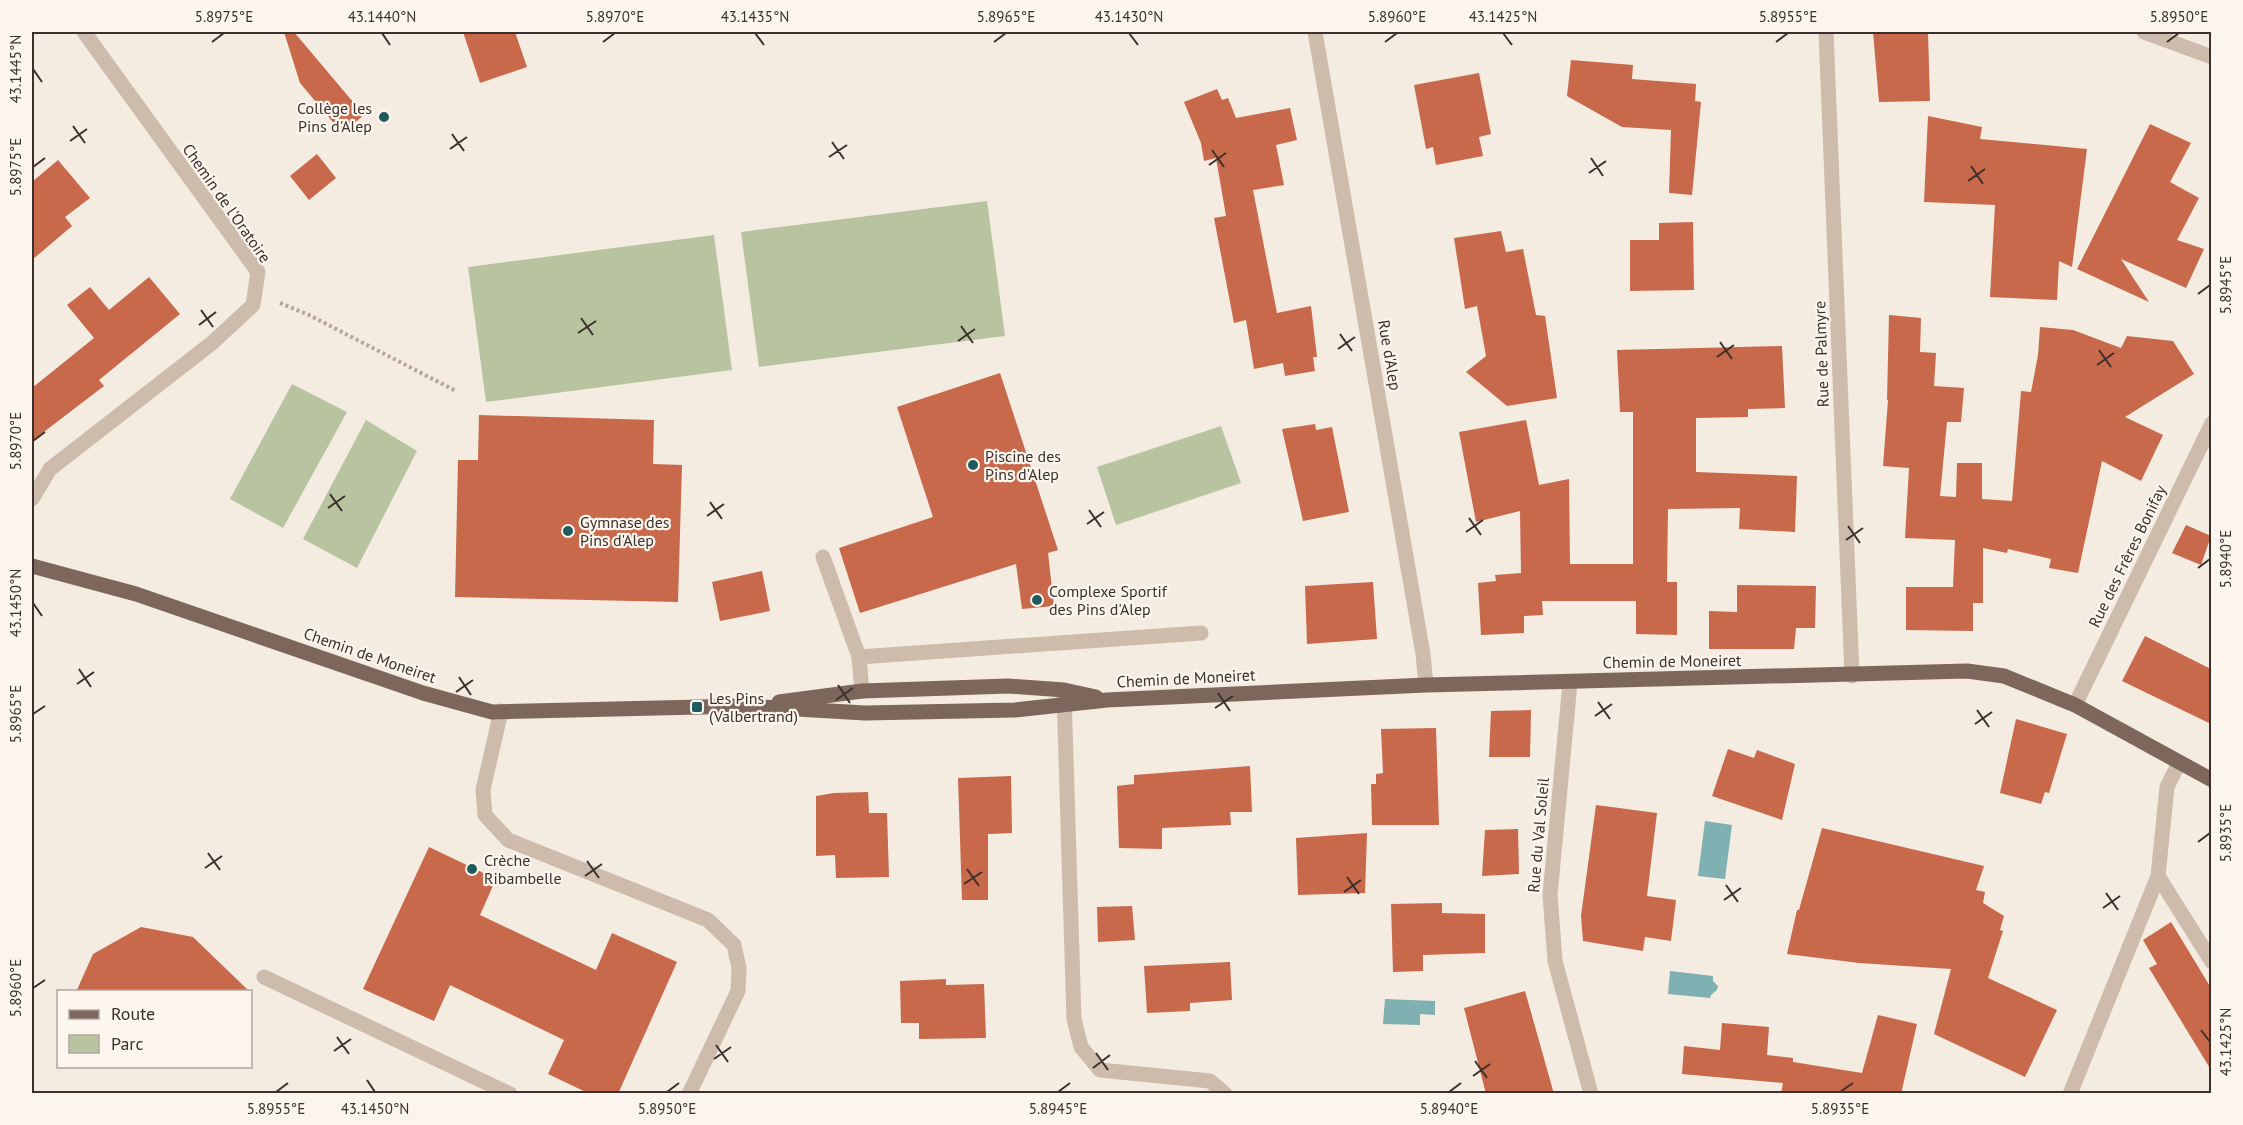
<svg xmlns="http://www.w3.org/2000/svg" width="2243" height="1125" font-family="'PT Sans',sans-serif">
<rect width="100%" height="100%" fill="#f4ebe1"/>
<path fill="#b8c4a0" d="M987,201L1005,336L759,367L741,232Z
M714,235L732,370L486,402L468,267Z
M292,384L347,412L283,528L230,499Z
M366,420L417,451L357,568L303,539Z
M1221,426L1241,483L1116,525L1097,467Z"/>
<path fill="#7fb0b2" d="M1705,821L1732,825L1725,879L1698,876Z
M1670,971L1713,976V981L1718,986L1717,990L1711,995L1710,998L1668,994Z
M1385,999L1435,1001V1015L1420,1014V1025L1383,1024Z"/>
<path fill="#c8694b" d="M284,32H294L364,115L342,133L300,83Z
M463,32H515L527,67L480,83Z
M1873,32H1928L1930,101L1879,102Z
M1571,60L1633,65L1632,79L1696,84L1695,101L1701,102L1692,195L1669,193L1671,130L1622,127L1567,96Z
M1479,73L1491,134L1479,137L1483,156L1436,165L1433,147L1426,149L1414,85Z
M1217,89L1222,100L1228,98L1236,118L1290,108L1297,140L1276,145L1284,185L1253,190L1277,313L1311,306L1317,357H1313L1315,371L1285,376L1283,363L1254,369L1246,320L1234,323L1214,218L1226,216L1216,158L1204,161L1201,143L1184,102Z
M1928,116L1982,127L1980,139L2087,149L2072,267L2059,261L2057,300L1990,297L1995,205L1924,202Z
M2150,124L2191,143L2170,182L2199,198L2177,240L2204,249L2186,288L2121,259L2149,302L2077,269Z
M317,154L336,178L309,200L290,176Z
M58,160L90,198L65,217L72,226L32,260V182Z
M1693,222L1694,290L1630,291V240H1659V223Z
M1501,231L1506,252L1523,249L1536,315L1545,316L1557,398L1507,406L1466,372L1486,356L1477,306L1465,309L1454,238Z
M149,277L180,314L99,380L104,386L32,441V388L94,338L67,305L90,287L109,310Z
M1889,315L1921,318L1920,352L1936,353L1934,386L1964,388L1961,422H1947L1940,496L1956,497L1957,463H1982V499L2012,501L2021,391L2031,392L2038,355L2040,327L2073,330L2121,348L2127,336L2173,341L2194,374L2125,417L2163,435L2141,481L2102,461L2078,573L2049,568L2051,559L2008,549L2007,553L1983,548V603H1973V631L1906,630V587H1953L1955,540L1905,538L1909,468L1883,466L1888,400H1887Z
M1782,346L1785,408L1748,409V417L1696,418V472L1797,476L1795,532L1739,529L1740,508L1668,509L1667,582H1677V635L1636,634V601H1542L1543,615L1524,616V633L1481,635L1478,583L1496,581L1495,575L1521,573L1520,511L1476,522L1459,432L1526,420L1539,485L1569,479L1570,564H1633V412H1620L1617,350Z
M1000,373L1058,550L1048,553L1054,606L1022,609L1016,564L860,613L839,548L933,517L897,407Z
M479,415L654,420L653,464L682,465L678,602L455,597L458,460H478Z
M1315,424L1316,430L1332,427L1349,512L1303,521L1282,429Z
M2186,525L2211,536L2201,565L2172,553Z
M762,571L770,611L720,621L712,582Z
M1373,582L1377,639L1307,644L1305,586Z
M1737,585L1816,586L1815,628H1796L1794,649H1709V611L1737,612Z
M2145,636L2211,669V724L2122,681Z
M1531,710L1530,757H1489L1491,711Z
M2016,719L2067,734L2049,793L2045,792L2041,804L2000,793Z
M1436,728L1439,825H1372L1371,784H1376V774L1383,773L1381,729Z
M1728,749L1754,758L1757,750L1795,764L1782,820L1712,796Z
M1250,766L1252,812H1230L1231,825L1162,828V849L1119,848L1117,786L1134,784V775Z
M1011,776L1012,833L988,834V900H962L958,778Z
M868,792L869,813H887L889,877L836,878L835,855L816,856V796L834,793Z
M1596,805L1657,813L1647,896L1676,900L1671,941L1645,937L1643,951L1583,941L1581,916Z
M1822,828L1984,866L1976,890L1985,892L1983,903L2004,916L2000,930L2003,931L1988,978L2057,1010L2025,1077L1934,1034L1951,969L1859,963L1787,954L1797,910H1799Z
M1518,829L1519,874L1482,876L1485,830Z
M1367,833L1365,893L1298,895L1296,838Z
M429,847L496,879L480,915L596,970L612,933L677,962L618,1094H590L548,1074L564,1040L450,985L434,1021L363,989Z
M1442,903V913L1485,914V953L1423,955V971L1393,972L1391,904Z
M1132,906L1135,940L1098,942L1097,907Z
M2171,922L2211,988V1070L2149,968L2157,964L2143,940Z
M141,927L193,937L250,992H76L93,954Z
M1230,962L1232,1000L1190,1003V1011L1147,1013L1144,966Z
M946,979V985L984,984L986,1038L919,1039V1023H901L900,981Z
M1525,991L1554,1094H1486L1464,1008Z
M1878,1015L1917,1024L1901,1094H1781L1783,1083L1682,1074L1684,1046L1720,1050L1722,1023L1769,1027L1767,1055L1793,1058V1062L1862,1073Z"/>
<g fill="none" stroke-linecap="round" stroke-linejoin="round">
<path stroke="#b9a596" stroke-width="4" stroke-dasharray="3 3" stroke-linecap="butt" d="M280,303L309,315L456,391"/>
<path stroke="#cdbbac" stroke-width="15" d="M1315,32L1423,654L1426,685
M1826,32L1852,676
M2144,32L2212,57
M32,499L50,469L212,343L253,305L258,272L84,32
M823,557L859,657L862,691
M859,657L1201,633
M1570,683L1550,895L1555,961L1591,1094
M1064,693L1074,1019L1081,1047L1100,1070L1210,1081L1225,1094
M2075,705L2212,423
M501,711L483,790L485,815L508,840L708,920L734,945L739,968L738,991L689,1094
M2158,876L2212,962
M264,977L510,1094
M2070,1094L2158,876L2167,787L2179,763"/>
<path stroke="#7d675c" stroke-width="15" d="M32,566L136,594L423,693L492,712L743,706L865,713L1015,710L1107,700L1426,685L1967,671L2004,676L2075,705L2212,780
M779,702L862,691L1008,686L1064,690L1096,697"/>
</g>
<path fill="none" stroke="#3b302b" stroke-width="2" d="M382,33L390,45M755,33L764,45M1129,33L1138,45M1503,33L1512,45M212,42L224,33M603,42L615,33M994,42L1006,33M1385,42L1397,33M1776,42L1788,33M2167,42L2179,33M33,69L42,82M73,126L85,143M452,134L464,151M70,141L87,129M832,142L844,159M450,149L467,137M1212,150L1224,167M829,157L847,145M1591,158L1603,176M1209,165L1226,153M1971,166L1983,184M33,167L45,158M1589,173L1606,161M1968,181L1985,169M2198,294L2210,285M201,310L213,327M581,318L593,335M199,325L216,312M961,326L973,343M578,333L596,321M1340,334L1352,351M958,341L975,329M1720,342L1732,359M1338,349L1355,337M2099,350L2111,367M1717,357L1734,345M2097,365L2114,353M33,441L45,432M330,494L342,511M710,502L722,519M328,508L345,496M1089,510L1101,527M707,516L724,504M1469,518L1481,535M1087,524L1104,512M1848,526L1860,543M1466,532L1483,520M1846,540L1863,528M2198,568L2210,559M33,603L42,616M79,669L91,687M459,677L471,695M77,684L94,672M838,685L850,703M456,692L473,680M1218,693L1230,711M836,700L853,688M1598,702L1610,719M1215,708L1233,696M1977,710L1989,727M33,714L45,706M1595,716L1612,704M1975,724L1992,712M2198,842L2210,833M208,853L220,870M587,861L599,878M205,868L222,856M967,869L979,886M585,876L602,864M1347,877L1359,894M964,884L982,872M1726,885L1738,902M1344,892L1361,880M2106,893L2118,910M1724,900L1741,888M2103,908L2120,896M33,988L45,980M2201,1030L2210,1042M337,1037L349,1054M716,1045L728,1062M334,1051L351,1039M1096,1053L1108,1070M714,1059L731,1047M1475,1061L1487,1078M1093,1068L1110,1055M1473,1076L1490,1064M367,1080L375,1092M276,1092L288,1083M667,1092L679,1083M1058,1092L1070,1083M1449,1092L1461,1083M1840,1092L1853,1083"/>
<g fill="#1f5a5e" stroke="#fbf5ee" stroke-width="2">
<circle cx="384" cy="117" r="6"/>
<circle cx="973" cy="465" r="6"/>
<circle cx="568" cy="531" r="6"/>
<circle cx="1037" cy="600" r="6"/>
<rect x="691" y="701" width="12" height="12" rx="3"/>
<circle cx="472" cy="869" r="6"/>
</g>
<g text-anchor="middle" stroke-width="4.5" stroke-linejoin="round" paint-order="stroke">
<g font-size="16" fill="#3b302b" stroke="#fbf5ee" text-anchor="start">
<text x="372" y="114" text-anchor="end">Collège les<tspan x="372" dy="18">Pins d'Alep</tspan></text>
<text x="985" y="462">Piscine des<tspan x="985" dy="18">Pins d'Alep</tspan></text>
<text x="580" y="528">Gymnase des<tspan x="580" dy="18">Pins d'Alep</tspan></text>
<text x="1049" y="597">Complexe Sportif<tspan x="1049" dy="18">des Pins d'Alep</tspan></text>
<text x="709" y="704">Les Pins<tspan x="709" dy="18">(Valbertrand)</tspan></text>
<text x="484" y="866">Crèche<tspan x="484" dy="18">Ribambelle</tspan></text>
</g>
<g font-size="16" fill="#3b302b" stroke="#fbf5ee">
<text transform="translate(227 203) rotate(55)" y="6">Chemin de l'Oratoire</text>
<text transform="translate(1821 354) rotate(-92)" y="6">Rue de Palmyre</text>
<text transform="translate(1390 355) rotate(80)" y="6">Rue d'Alep</text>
<text transform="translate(2127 556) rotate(-64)" y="6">Rue des Frêres Bonifay</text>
<text transform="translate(370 655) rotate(19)" y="6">Chemin de Moneiret</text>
<text transform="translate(1672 661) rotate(-1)" y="6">Chemin de Moneiret</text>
<text transform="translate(1186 678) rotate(-3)" y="6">Chemin de Moneiret</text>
<text transform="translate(1538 835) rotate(-85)" y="6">Rue du Val Soleil</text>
</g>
</g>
<rect width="2243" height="1125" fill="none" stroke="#fbf5ee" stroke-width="66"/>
<rect x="57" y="990" width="195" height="78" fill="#fbf5ee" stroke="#aea6a0" stroke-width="1.5"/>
<rect x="69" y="1010" width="30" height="9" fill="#7d675c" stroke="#aea6a0" stroke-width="1.5"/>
<text x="111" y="1020" font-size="18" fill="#3b302b">Route</text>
<rect x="69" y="1035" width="30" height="18" fill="#b8c4a0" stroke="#aea6a0" stroke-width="1.5"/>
<text x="111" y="1050" font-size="18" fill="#3b302b">Parc</text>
<rect x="33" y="33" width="2177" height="1059" fill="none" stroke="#3b302b" stroke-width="2"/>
<g font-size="15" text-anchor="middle" fill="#3b302b">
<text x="224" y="22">5.8975°E</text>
<text x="382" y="22">43.1440°N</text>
<text x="615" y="22">5.8970°E</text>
<text x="755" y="22">43.1435°N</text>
<text x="1006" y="22">5.8965°E</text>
<text x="1129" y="22">43.1430°N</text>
<text x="1397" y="22">5.8960°E</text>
<text x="1503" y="22">43.1425°N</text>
<text x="1788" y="22">5.8955°E</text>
<text x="2179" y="22">5.8950°E</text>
<text transform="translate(16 69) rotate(-90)" y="5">43.1445°N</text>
<text transform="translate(16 167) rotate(-90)" y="5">5.8975°E</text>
<text transform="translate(2226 285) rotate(-90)" y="5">5.8945°E</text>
<text transform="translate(16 441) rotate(-90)" y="5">5.8970°E</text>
<text transform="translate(2226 559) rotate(-90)" y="5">5.8940°E</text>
<text transform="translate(16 603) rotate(-90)" y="5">43.1450°N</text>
<text transform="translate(16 714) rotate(-90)" y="5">5.8965°E</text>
<text transform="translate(2226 833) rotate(-90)" y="5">5.8935°E</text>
<text transform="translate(16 988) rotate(-90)" y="5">5.8960°E</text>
<text transform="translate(2226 1042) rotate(-90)" y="5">43.1425°N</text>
<text x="276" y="1114">5.8955°E</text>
<text x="375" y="1114">43.1450°N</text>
<text x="667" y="1114">5.8950°E</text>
<text x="1058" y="1114">5.8945°E</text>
<text x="1449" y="1114">5.8940°E</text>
<text x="1840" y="1114">5.8935°E</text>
</g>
</svg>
